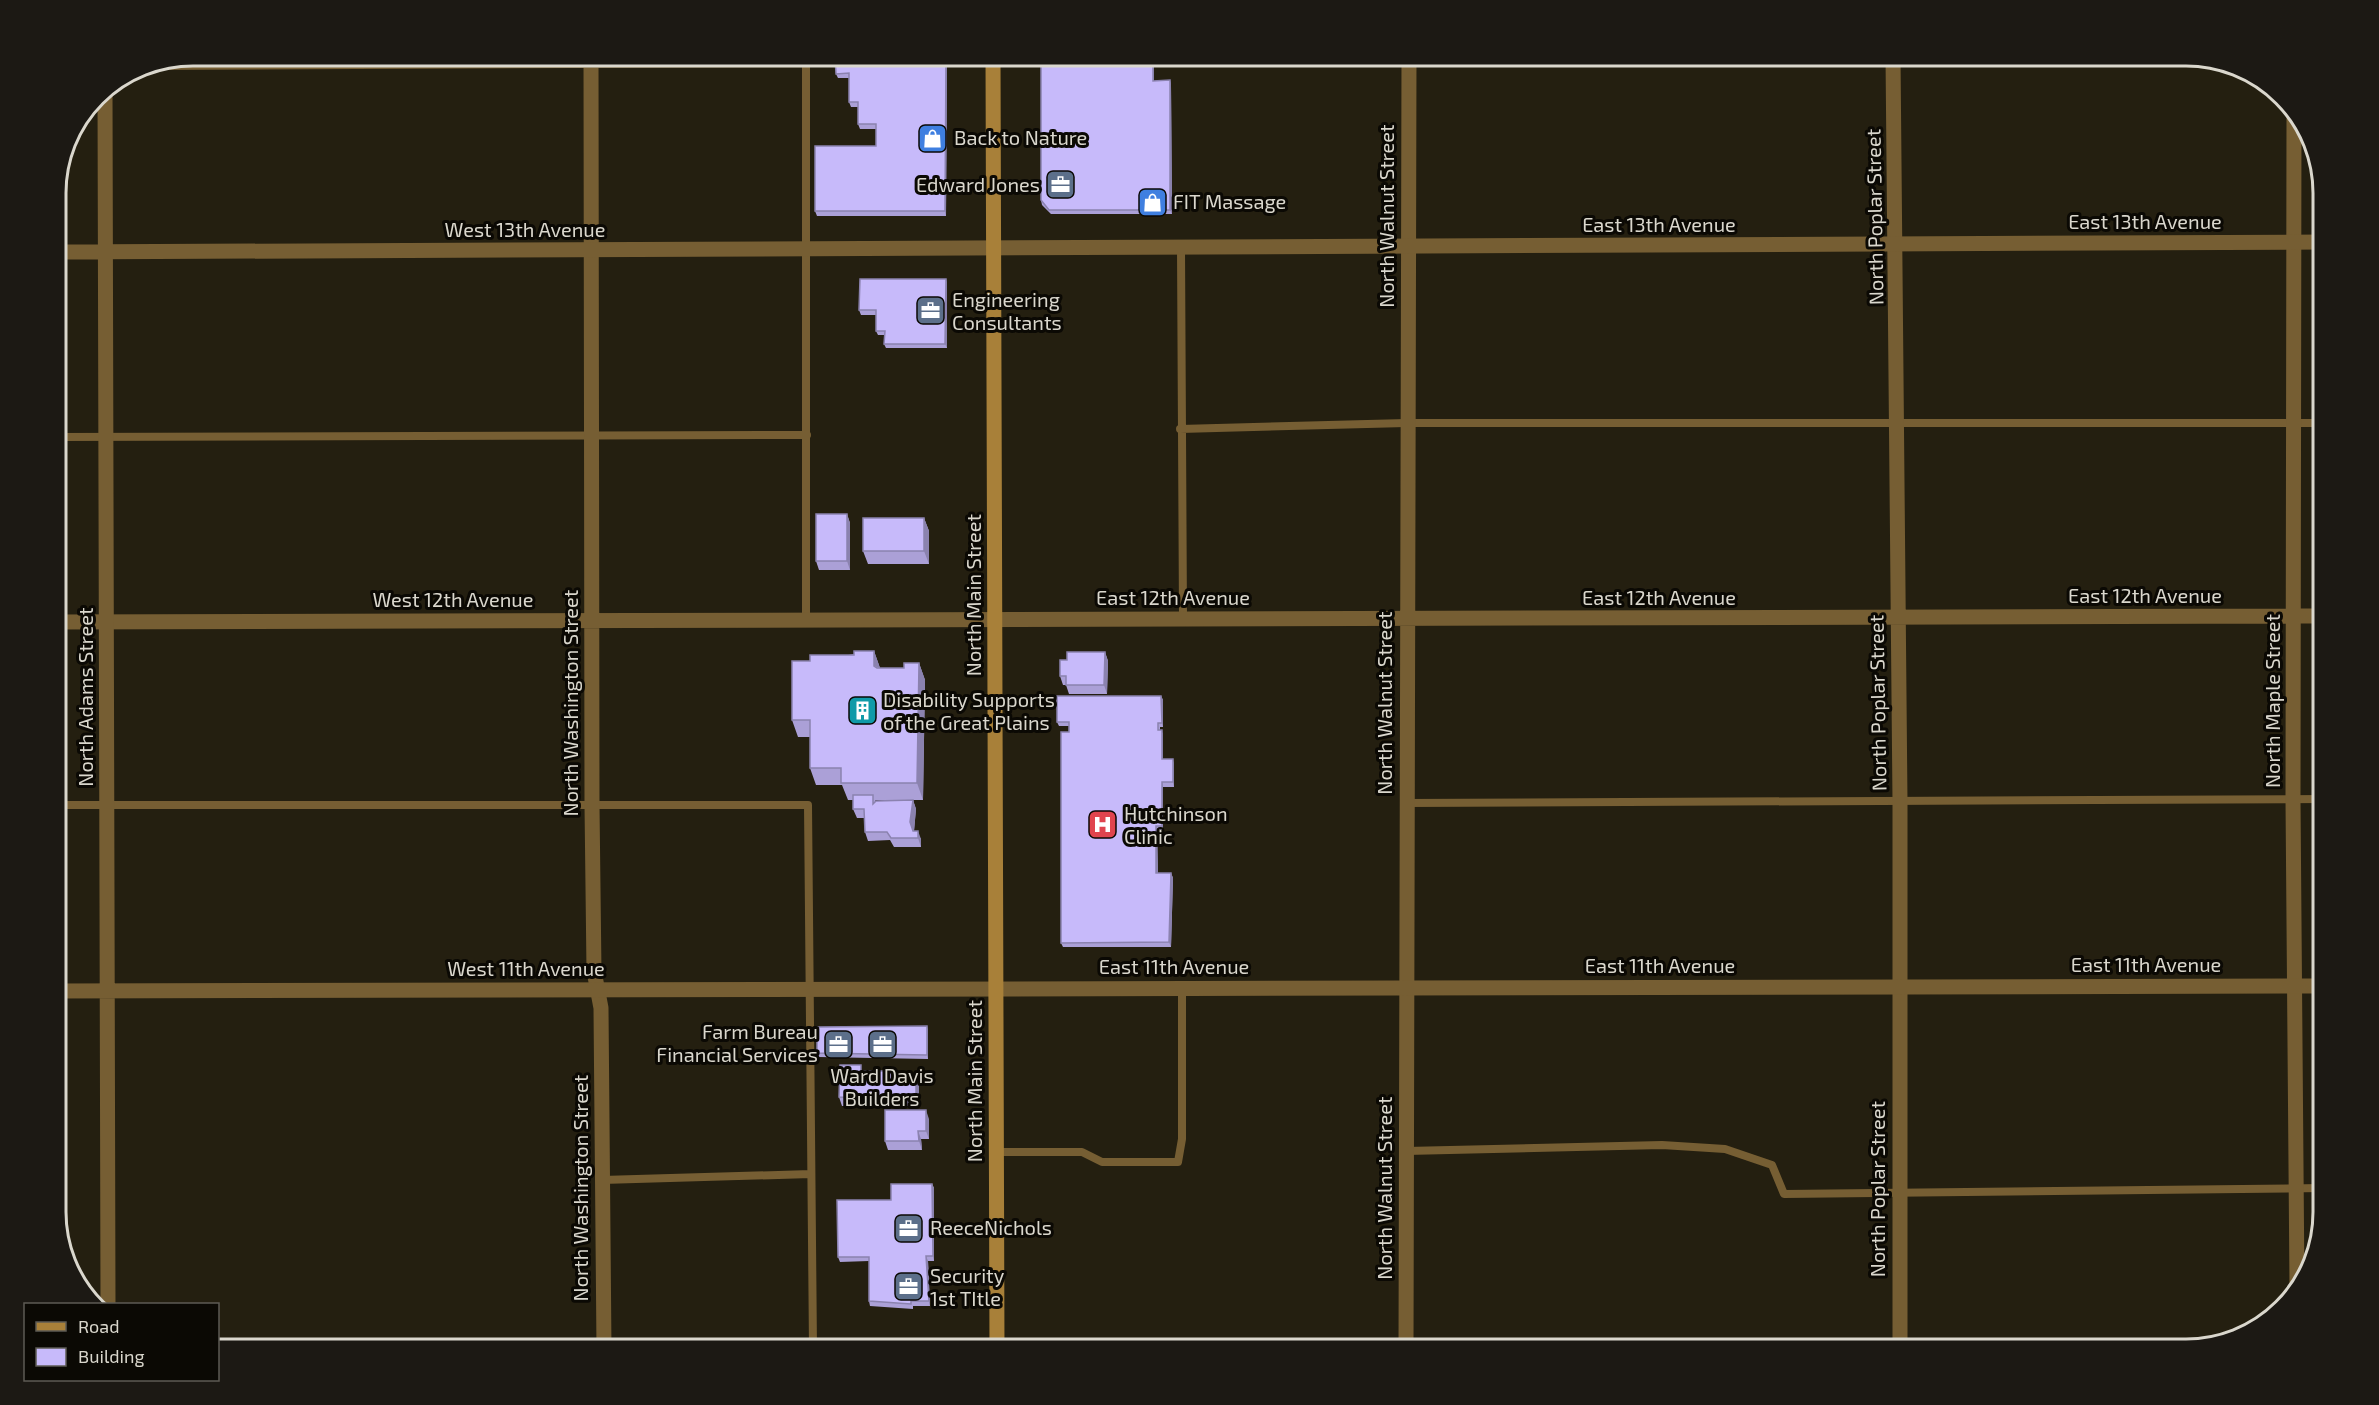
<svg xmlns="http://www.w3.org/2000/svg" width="2379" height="1405" font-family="'Exo 2',sans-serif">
<rect width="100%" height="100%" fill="#241f10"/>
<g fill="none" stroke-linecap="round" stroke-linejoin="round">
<path stroke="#765e33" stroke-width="8" d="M806,56V620
M1220,56L1239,63L1893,58L2212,62
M141,66L806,63
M1181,249L1183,618
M1180,429L1406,423H2323
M56,437L807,435
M1406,803L2323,799
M56,805H808L813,1349
M1406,1151L1662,1145L1725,1149L1772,1165L1784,1194L2323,1188
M997,1152H1082L1102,1162H1178L1182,1139V988
M602,1180L811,1174"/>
<path stroke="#765e33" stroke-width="15" d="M591,56L592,805L594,971L601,1008L604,1349
M1893,56L1900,802V1349
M2294,113L2293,800L2297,1288
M56,622L2323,616
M1406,1349L1409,56"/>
<path stroke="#765e33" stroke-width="15" d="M105,90L108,1304
M56,252L2323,242
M56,991L2323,986"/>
<path stroke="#a88039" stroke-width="15" d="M993,56L997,1349"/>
</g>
<path fill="#aba0d7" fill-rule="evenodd" d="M947,56L946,216H817L815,211L876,146V129H860L858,124V107H851L849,102V78H838L836,74Z
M1154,56V81L1170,80L1171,85L1172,214H1051L1042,205L1041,200Z
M946,279L947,283V348H886L884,344L885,335H878L876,331V315H861L859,310Z
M847,514L850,523V570H819L816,561Z
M924,518L929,531V564H868L863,551Z
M874,651L880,668H904L919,663L925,680L923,800H913L916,809L914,831L921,839V847H894L890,840L868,841L865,832L864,818H857L853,809V800H848L842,785H816L810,768V737H798L792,720L810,661ZM875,800H906L876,801Z
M1105,652L1108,661L1107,694H1069L1066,685H1063L1060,676L1067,660Z
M1161,696L1163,700V727H1160V730L1163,734V759L1174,763V787H1163V830H1157L1158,873H1171L1173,878L1171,947H1063L1061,943L1069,726H1059L1057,722Z
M927,1026L928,1031V1059L819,1057L817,1053Z
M864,1071L919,1084V1106H842L839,1097Z
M929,1119V1139H921L922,1150H888L885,1141Z
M932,1184L934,1188V1261H928L930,1306H913V1309L870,1306L869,1301V1261L840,1262L838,1257L891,1200Z"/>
<path fill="#8b82af" d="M946,56H947L946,216L945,211Z
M1153,56H1154V85L1153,81Z
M1170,80L1171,85L1172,214L1170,210Z
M946,279L947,283V348L945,344Z
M847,514L850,523V570L847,561Z
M924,518L929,531V564L924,551Z
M874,651L880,668L874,666Z
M1105,652L1108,661L1107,694L1104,685Z
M919,663L925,680L923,800L917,783Z
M1161,696L1163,700V727L1162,723Z
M1162,730L1163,734V763L1162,759Z
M1173,759L1174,763V787L1173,782Z
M1162,782L1163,787V830L1162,826Z
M913,800L916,809L914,831L916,840L910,822Z
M1156,826L1157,830L1158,878L1156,873Z
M918,831L921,839V847L918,838Z
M1171,873L1173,878L1171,947L1169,942Z
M927,1026L928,1031V1059L927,1055Z
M916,1075L919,1084V1106L916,1098Z
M926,1110L929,1119V1139L926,1131Z
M918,1131L921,1139L922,1150L919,1141Z
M932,1184L934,1188V1261L933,1256Z
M926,1256L928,1261L930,1306L929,1301Z"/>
<path fill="#c7bafa" stroke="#8b82af" stroke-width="1.5" d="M835,56H946L945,211H815V146H876V124H858V102H849V73L836,74Z
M1041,56H1153V81L1170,80V210H1049L1041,200Z
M860,279H946L945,344H884L885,331H876V310H859Z
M816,514H847V561H816Z
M863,518H924V551H863Z
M854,651H874V666L877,668H904V663H919L917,783H841V768H810V720H792V661H810V655H854Z
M1067,652H1105L1104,685H1066V676H1060V660H1067Z
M1057,696H1161L1162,723H1158V730H1162V759H1173V782H1162V826H1156V873H1171L1169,942L1061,943V732H1069V722H1057Z
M853,795H873V804L876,801L913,800L910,822L913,831H918V838H891L887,832H865L864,809H853Z
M927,1026V1055L817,1053V1027Z
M840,1065H861V1071H896V1075H916V1098L839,1097Z
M885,1110H926V1131H918L919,1141H885Z
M891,1184H932L933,1256H926L929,1301H911V1304L869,1301V1257H838L837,1200H891Z"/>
<defs>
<symbol id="shop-square" viewBox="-11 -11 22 22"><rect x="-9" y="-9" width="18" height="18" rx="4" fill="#3f7fe0" stroke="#0b0904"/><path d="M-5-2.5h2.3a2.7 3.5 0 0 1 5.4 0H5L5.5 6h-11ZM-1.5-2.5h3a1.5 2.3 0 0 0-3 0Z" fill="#fff"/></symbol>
<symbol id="office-square" viewBox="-11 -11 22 22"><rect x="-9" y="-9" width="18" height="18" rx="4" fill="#5c6f8a" stroke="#0b0904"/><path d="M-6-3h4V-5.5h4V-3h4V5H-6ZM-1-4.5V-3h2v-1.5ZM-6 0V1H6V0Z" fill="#fff"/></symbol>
<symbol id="building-square" viewBox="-11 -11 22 22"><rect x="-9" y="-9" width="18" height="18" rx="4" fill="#0f9aa8" stroke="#0b0904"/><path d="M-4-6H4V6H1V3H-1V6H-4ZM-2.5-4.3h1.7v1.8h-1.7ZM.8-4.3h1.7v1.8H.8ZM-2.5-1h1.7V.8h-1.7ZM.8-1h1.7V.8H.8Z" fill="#fff"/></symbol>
<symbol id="hospital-square" viewBox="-11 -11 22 22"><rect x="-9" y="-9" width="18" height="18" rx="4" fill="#e0444e" stroke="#0b0904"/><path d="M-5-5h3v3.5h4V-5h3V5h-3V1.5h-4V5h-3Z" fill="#fff"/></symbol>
</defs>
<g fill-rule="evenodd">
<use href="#shop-square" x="916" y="122" width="33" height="33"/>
<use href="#office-square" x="1044" y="168" width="33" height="33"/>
<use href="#shop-square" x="1136" y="186" width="33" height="33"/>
<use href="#office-square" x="914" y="294" width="33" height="33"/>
<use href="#building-square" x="846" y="694" width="33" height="33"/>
<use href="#hospital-square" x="1086" y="808" width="33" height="33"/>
<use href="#office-square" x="822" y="1028" width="33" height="33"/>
<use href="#office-square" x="866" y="1028" width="33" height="33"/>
<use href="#office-square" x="892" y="1212" width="33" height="33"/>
<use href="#office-square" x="892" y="1270" width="33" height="33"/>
</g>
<g text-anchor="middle" stroke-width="6" stroke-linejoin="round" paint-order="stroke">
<g font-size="20" fill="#dad7cd" stroke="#0b0904" text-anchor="start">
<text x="954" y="145">Back to Nature</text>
<text x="1040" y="192" text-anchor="end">Edward Jones</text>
<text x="1173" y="209">FIT Massage</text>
<text x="952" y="307">Engineering<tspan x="952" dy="23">Consultants</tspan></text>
<text x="883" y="707">Disability Supports<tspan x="883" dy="23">of the Great Plains</tspan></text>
<text x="1124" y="821">Hutchinson<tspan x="1124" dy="23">Clinic</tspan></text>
<text x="818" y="1039" text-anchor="end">Farm Bureau<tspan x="818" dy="23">Financial Services</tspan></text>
<text x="882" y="1083" text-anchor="middle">Ward Davis<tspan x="882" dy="23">Builders</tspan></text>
<text x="930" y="1235">ReeceNichols</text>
<text x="930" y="1283">Security<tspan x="930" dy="23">1st TItle</tspan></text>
</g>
<g font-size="20" fill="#dad7cd" stroke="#0b0904">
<text transform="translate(1387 216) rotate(-90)" y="7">North Walnut Street</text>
<text transform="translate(1875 217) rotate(-91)" y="7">North Poplar Street</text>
<text x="2145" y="229">East 13th Avenue</text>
<text x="1659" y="232">East 13th Avenue</text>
<text x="525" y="237">West 13th Avenue</text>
<text transform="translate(974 595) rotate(-90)" y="7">North Main Street</text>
<text x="2145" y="603">East 12th Avenue</text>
<text x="1173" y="605">East 12th Avenue</text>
<text x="1659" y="605">East 12th Avenue</text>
<text x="453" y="607">West 12th Avenue</text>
<text transform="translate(86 697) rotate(-90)" y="7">North Adams Street</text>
<text transform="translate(2273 701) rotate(-90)" y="7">North Maple Street</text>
<text transform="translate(571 703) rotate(-90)" y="7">North Washington Street</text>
<text transform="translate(1385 703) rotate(-90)" y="7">North Walnut Street</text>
<text transform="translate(1878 703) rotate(-91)" y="7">North Poplar Street</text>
<text x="2146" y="972">East 11th Avenue</text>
<text x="1660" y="973">East 11th Avenue</text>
<text x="1174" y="974">East 11th Avenue</text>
<text x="526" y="976">West 11th Avenue</text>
<text transform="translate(975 1081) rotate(-90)" y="7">North Main Street</text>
<text transform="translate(581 1188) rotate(-90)" y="7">North Washington Street</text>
<text transform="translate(1385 1188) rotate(-90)" y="7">North Walnut Street</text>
<text transform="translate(1878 1189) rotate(-90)" y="7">North Poplar Street</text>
</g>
</g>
<path d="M0 0H2379V1405H0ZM193 66H2186A127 127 0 0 1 2313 193V1212A127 127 0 0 1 2186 1339H193A127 127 0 0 1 66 1212V193A127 127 0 0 1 193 66Z" fill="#1c1914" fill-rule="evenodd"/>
<path fill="none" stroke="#dad7cd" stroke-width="3" d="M193 66H2186A127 127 0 0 1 2313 193V1212A127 127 0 0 1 2186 1339H193A127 127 0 0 1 66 1212V193A127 127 0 0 1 193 66Z"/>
<rect x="24" y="1303" width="195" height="78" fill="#0b0904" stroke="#5e5b54" stroke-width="1.5"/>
<rect x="36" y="1322" width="30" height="9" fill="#a88039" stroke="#5e5b54" stroke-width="1.5"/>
<text x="78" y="1333" font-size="18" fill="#dad7cd">Road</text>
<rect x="36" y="1348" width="30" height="18" fill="#c7bafa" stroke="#5e5b54" stroke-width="1.5"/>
<text x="78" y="1363" font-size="18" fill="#dad7cd">Building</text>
</svg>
